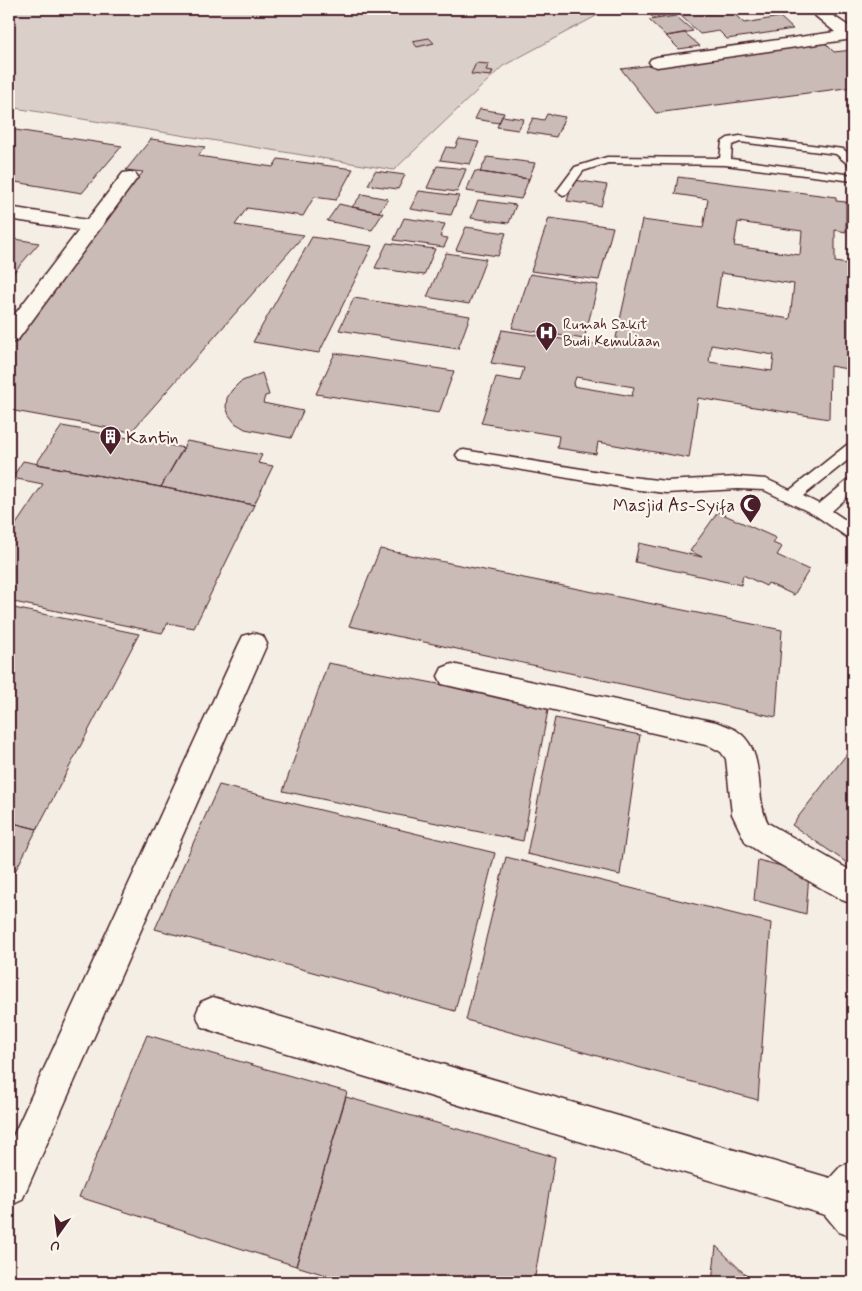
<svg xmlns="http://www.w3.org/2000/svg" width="862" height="1291" font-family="Mynerve,sans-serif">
<rect width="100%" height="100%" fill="#f4eee4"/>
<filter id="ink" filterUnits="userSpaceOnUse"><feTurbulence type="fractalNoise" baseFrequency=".02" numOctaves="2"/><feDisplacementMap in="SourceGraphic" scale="10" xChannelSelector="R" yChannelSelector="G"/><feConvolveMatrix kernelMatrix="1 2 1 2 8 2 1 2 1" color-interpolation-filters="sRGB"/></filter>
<g filter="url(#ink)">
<path fill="#dbd0c9" stroke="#92787a" d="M9,9H609L503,66L394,170L9,107Z"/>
<path fill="#cabbb6" stroke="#4a1f2b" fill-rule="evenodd" d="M670,9L676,14L654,18L648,13Z
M702,9L708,14L731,11L744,23L780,17L793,29L727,39L719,31L700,34L678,13Z
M676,16L693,31L666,36L649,20Z
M685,33L700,46L679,49L666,36Z
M429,38L434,43L417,47L412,41Z
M825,43L834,52L853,50V87L656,113L621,69Z
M476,63L489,64L486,70L493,71L491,76L471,74Z
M480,109L504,113L499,123L475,119Z
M547,114L565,117L556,137L526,132L533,118L544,120Z
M502,116L524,119L518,130L497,127Z
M9,129L122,146L82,193L9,181Z
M151,139L205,147L198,156L273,167L278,159L353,169L336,200L314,197L303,216L247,208L235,225L304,235L131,432L9,410V341L143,172L126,170Z
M459,139L479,142L470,164L440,160L446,147L455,148Z
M487,157L535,163L529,179L480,172Z
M437,166L466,169L457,192L427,188Z
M375,171L405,175L398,189L368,185Z
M475,171L480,172L529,179L521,199L466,191Z
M678,177L836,197V201L846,202V232L835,230V262L853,265V370L830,366L829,419L698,398L689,458L598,442L596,454L557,448L559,436L481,423L496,377L520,381L524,368L491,363L502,330L614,347L642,220L703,228L708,199L675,194ZM738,222L802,231L800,255L734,246ZM721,273L794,284L790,319L716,307ZM711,345L774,355L772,371L709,362ZM576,377L634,387L632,396L573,386Z
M574,180L607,185L601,206L567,201Z
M419,191L459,196L451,215L410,209Z
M362,194L388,199L379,212L352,207Z
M478,200L516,205L509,223L471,218Z
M339,204L352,207L383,213L372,230L327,221Z
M404,218L445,224L440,237L448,238L444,247L394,240Z
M549,218L613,227L599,280L531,271Z
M466,227L506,233L498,256L456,250Z
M312,237L372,246L319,353L253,342Z
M9,238L39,243L9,278Z
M387,243L435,249L424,275L375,268Z
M446,253L486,259L469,304L427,297Z
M530,274L598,285L584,339L512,328Z
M354,298L470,316L458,349L339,330Z
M335,353L454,371L439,413L316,394Z
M262,373L269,395L265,396L263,403L303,411L291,438L245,429L235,423L229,415L226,407L227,398L232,390L240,382Z
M62,426L184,448L161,487L36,464Z
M187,441L262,455L258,463L273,466L254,505L161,487Z
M23,461L254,505L194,628L168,623L162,633L9,601V535L43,484L12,478Z
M718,512L776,538L773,543L782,547L777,555L809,570L794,595L768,583L766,586L743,575L741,585L635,562L639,543L702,557L690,551Z
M380,549L782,630L776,717L349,626Z
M9,607L139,634L37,829L9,822Z
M328,663L549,705L523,841L283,791Z
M555,718L640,735L620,875L527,854Z
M853,746V867L792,825Z
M219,785L495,853L455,1011L155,929Z
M9,822L37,829L9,883Z
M506,857L771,923L758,1100L466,1020Z
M758,860L809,873L806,914L754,900Z
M147,1035L347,1092L296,1266L79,1197Z
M346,1097L555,1157L534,1282H349L296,1266Z
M716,1246L753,1282H712Z"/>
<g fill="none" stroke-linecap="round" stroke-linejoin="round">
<defs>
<path id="service" d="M740,136L843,149L853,157V166L849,165L836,154L740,142L732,145L731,159L853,175V181L725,165L608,163L583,171L567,194L563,195L557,191L575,167L607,157L720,158L722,142L728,138Z
M853,443V456L803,496L819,504L848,480L853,479V492L832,511L853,525V539L847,537L815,515L764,490L738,489L666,493L631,489L464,460L459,459L456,455L459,451L464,450L631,477L666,481L738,477L766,479L790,490L848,444Z"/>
<path id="minor" d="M807,9H823L853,29V39L657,67L651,65L649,62L651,59L657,57L835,32Z
M129,172L135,173L138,177L135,181L17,341L9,343V322L79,230L9,219V207L87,220L123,173Z
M253,633L263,636L267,644L22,1200L9,1206V1145L239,644L243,636Z
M452,664L716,722C724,725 735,728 741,734C766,755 754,797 768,823L853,872V904L842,900L767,857L746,843L732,814L726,759L721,752L710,746L442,684L438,676L442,668Z
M213,997L830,1178L840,1167L853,1161V1237L839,1232L825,1215L213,1031L201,1026L196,1014L201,1002Z"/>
</defs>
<use href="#service" stroke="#4a1f2b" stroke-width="3"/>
<use href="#minor" stroke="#4a1f2b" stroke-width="3"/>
<use href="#service" fill="#fbf7ec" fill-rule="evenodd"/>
<use href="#minor" fill="#fbf7ec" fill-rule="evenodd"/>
</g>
</g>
<defs>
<symbol id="hospital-pin" viewBox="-11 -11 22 30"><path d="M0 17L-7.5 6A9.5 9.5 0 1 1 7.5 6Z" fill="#4a1f2b" stroke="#fbf7ec"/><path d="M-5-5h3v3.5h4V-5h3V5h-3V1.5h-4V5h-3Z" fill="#fff"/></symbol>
<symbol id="building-pin" viewBox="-11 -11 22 30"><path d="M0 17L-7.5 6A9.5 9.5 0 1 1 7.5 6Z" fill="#4a1f2b" stroke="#fbf7ec"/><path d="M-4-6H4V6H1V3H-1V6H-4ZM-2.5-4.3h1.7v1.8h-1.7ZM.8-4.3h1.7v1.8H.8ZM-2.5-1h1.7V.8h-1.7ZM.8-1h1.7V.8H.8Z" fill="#fff"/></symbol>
<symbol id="mosque-pin" viewBox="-11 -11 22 30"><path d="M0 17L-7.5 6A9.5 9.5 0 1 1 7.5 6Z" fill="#4a1f2b" stroke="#fbf7ec"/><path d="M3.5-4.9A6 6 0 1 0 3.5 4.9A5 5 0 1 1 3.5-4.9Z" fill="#fff"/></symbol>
</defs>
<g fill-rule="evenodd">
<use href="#hospital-pin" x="534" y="320" width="25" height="34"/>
<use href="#building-pin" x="98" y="424" width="25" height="34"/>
<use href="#mosque-pin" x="738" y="492" width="25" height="34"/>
</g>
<g text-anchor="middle" stroke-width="4.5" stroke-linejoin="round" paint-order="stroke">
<g font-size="15" fill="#4a1f2b" stroke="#fbf7ec" text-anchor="start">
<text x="563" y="329">Rumah Sakit<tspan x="563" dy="17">Budi Kemuliaan</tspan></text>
</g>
<g font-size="18" fill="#4a1f2b" stroke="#fbf7ec" text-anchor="start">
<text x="126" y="443">Kantin</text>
<text x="735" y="511" text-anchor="end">Masjid As-Syifa</text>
</g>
</g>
<rect width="862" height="1291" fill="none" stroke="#fbf7ec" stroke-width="30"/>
<rect x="15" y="15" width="832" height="1261" fill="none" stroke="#4a1f2b" stroke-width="2" filter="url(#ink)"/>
<g transform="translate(58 1234) rotate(194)" stroke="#fbf7ec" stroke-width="4" paint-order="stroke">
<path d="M0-4L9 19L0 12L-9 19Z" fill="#4a1f2b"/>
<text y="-8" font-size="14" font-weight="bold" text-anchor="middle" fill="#4a1f2b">U</text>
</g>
</svg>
